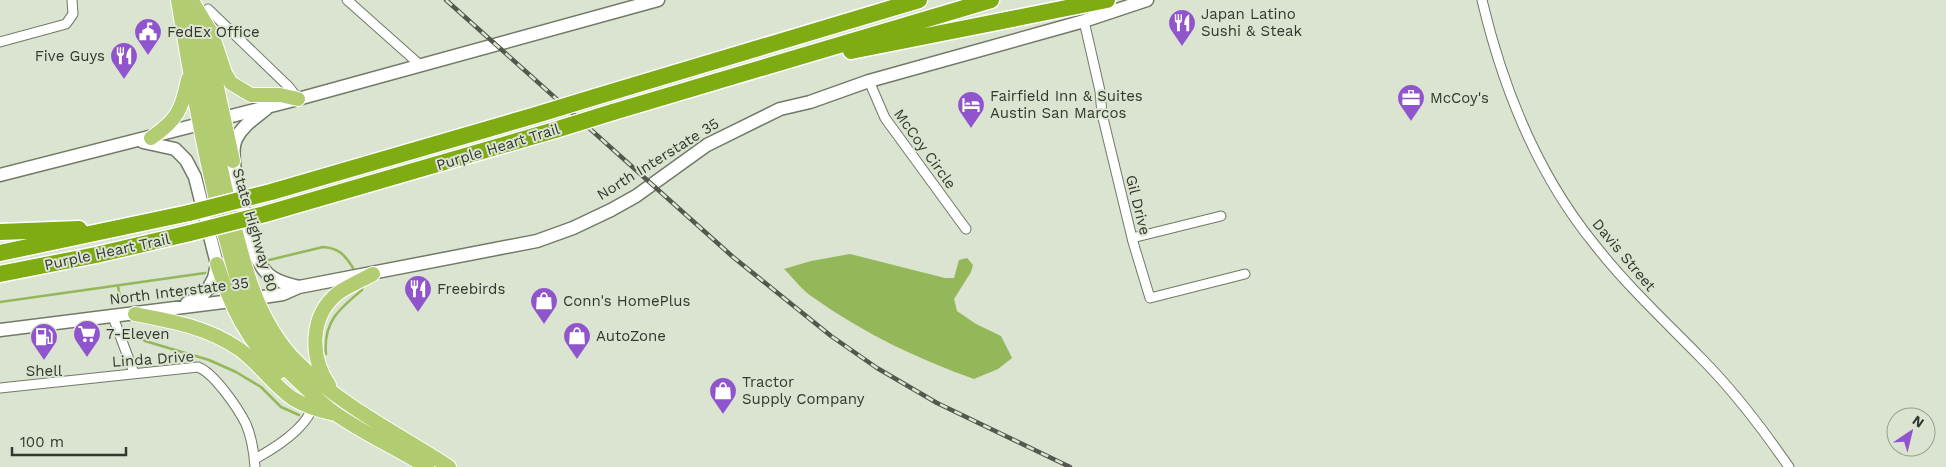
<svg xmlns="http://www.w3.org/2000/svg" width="1946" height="467" font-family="'Work Sans',sans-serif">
<rect width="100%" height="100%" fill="#dbe4d0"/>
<path fill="#93b759" d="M850,254L945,278H954L959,260L967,258L973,265L971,272L954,299L957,311L976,324L1001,336L1012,358L998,369L974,379C918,359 863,333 814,298C803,291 794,279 784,269L811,261Z"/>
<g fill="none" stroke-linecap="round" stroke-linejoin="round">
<path stroke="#93b759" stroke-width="2.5" d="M269,260L323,247C339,248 345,255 353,268
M118,286L121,303
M0,302L205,273
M129,328L145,341L209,360L236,372L261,387L281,407L299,415
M326,354C323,322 339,309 362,290V286"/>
<defs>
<path id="street" d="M347,0L419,64
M1482,0C1503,89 1537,174 1595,245C1627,286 1665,321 1701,358C1734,391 1762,428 1789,467
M208,9L289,87L298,99
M1084,21L1100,91L1102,114L1133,242L1150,298L1245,274
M0,42L66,24L73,14L72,0
M869,81L885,118L966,229
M1132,238L1221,216
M113,317L134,373
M0,388L198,367C214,373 238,408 246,424C252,438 254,453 255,467
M255,459C273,449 309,427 313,404"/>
<path id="secondary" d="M266,109C255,118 242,126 236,139C226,161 250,232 257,258C266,278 278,282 299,287
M143,142L175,149L186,160L195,177L217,264L214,278L208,289L199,298L187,303
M0,175L298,99L658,0
M0,330L263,297L283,294L299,287L537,241L573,228L611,210L636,196L707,145L780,109L810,102L869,81L1084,21L1147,0"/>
<path id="primary" d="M178,0C190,73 202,144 220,216C234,272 248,331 290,373C305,387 322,405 339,416C367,435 398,449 427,467
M191,0C203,70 213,139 230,208C243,262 256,321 297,362C341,406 397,433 449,467
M194,4L212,34L225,73L231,83L251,95H280L298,99
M202,36L210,55L233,161
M151,138C177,120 182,110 188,79
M217,264C232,309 246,338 279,372
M135,314C172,321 207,327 239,349C259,363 272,384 292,398C306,407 320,410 335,414
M329,385C310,358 309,316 338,293C348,286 362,280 373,274"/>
<path id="highway" d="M851,51L1107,0
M595,97L919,0
M613,112L991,0
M271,192L536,115
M265,214L555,130
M0,232L79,229
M0,253L189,213
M0,274L96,255L190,233"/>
</defs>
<use href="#street" stroke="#717967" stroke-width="11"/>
<use href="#secondary" stroke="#717967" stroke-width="15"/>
<use href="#primary" stroke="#fff" stroke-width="16"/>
<use href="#highway" stroke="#fff" stroke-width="19"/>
<use href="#street" stroke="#fff" stroke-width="9"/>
<use href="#secondary" stroke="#fff" stroke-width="12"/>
<use href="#primary" stroke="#b2cd71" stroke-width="14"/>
<use href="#highway" stroke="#7eac12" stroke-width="16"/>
<defs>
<path id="rail" d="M446,0L733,257L831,336L877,368L937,403L1070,467"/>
</defs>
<use href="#rail" stroke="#53574d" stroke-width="4.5"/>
<use href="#rail" stroke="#dbe4d0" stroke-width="2.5" stroke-dasharray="8" stroke-linecap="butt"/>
<defs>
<path id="highway-bridge" d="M536,115L595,97
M555,130L613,112
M189,213L271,192
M190,233L265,214"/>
</defs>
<use href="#highway-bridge" stroke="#fff" stroke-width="19" stroke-linecap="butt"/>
<use href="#highway-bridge" stroke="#7eac12" stroke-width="16"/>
</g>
<defs>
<symbol id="restaurant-pin" viewBox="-11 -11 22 30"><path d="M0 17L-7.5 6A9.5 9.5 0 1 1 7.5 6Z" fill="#9055cc" stroke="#dbe4d0"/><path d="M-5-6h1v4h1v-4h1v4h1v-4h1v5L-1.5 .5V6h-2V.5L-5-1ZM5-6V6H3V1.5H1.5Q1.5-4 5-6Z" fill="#fff"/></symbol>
<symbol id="civic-pin" viewBox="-11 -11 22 30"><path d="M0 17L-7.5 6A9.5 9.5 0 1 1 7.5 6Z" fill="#9055cc" stroke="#dbe4d0"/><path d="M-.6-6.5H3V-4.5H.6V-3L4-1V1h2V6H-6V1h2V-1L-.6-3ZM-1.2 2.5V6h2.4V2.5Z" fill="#fff"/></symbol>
<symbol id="office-pin" viewBox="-11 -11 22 30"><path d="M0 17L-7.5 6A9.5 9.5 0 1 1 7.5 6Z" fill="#9055cc" stroke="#dbe4d0"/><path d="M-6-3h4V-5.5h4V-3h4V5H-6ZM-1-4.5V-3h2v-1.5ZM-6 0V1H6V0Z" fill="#fff"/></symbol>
<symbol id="hotel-pin" viewBox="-11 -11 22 30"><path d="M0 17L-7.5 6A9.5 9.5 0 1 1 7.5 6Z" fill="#9055cc" stroke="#dbe4d0"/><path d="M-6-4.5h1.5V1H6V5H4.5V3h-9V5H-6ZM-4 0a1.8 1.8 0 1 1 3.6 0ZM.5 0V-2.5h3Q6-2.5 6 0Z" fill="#fff"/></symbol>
<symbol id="shop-pin" viewBox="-11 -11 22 30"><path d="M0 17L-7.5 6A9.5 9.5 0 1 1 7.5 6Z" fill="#9055cc" stroke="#dbe4d0"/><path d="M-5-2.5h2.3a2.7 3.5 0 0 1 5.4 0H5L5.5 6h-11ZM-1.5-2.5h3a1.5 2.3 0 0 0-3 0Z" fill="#fff"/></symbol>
<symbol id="supermarket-pin" viewBox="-11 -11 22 30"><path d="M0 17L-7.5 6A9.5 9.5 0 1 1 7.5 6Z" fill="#9055cc" stroke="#dbe4d0"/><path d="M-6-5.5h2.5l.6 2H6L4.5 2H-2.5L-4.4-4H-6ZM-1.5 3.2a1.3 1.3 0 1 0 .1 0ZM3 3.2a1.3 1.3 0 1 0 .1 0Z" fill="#fff"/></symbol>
<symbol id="fuel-pin" viewBox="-11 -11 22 30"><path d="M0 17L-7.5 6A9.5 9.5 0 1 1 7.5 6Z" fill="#9055cc" stroke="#dbe4d0"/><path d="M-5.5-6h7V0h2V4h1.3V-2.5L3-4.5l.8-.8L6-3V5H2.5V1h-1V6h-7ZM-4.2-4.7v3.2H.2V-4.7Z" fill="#fff"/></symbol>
</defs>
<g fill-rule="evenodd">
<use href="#restaurant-pin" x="1166" y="7" width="32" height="43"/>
<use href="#civic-pin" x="132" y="16" width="32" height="43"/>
<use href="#restaurant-pin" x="108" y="40" width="32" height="43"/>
<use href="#office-pin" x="1395" y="82" width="32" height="43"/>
<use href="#hotel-pin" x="955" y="89" width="32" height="43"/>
<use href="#restaurant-pin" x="402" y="273" width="32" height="43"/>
<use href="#shop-pin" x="528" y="285" width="32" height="43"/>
<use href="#supermarket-pin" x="71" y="318" width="32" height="43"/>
<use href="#shop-pin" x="561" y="320" width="32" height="43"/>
<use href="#fuel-pin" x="28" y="321" width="32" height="43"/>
<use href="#shop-pin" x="707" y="375" width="32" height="43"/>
</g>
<g text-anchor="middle" stroke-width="4" stroke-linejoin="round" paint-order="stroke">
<g font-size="15" fill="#34372f" stroke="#dbe4d0" text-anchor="start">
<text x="1201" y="19">Japan Latino<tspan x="1201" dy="17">Sushi &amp; Steak</tspan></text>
<text x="167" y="37">FedEx Office</text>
<text x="105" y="61" text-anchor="end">Five Guys</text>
<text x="990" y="101">Fairfield Inn &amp; Suites<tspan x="990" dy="17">Austin San Marcos</tspan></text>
<text x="1430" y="103">McCoy's</text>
<text x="437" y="294">Freebirds</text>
<text x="563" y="306">Conn's HomePlus</text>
<text x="106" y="339">7-Eleven</text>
<text x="596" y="341">AutoZone</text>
<text x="44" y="376" text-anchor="middle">Shell</text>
<text x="742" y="387">Tractor<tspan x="742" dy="17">Supply Company</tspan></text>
</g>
<g font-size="15" fill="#34372f" stroke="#dbe4d0">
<text transform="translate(498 147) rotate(-17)" y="5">Purple Heart Trail</text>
<text transform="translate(925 149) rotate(54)" y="5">McCoy Circle</text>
<text transform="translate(658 159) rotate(-32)" y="5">North Interstate 35</text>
<text transform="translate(1138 205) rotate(76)" y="5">Gil Drive</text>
<text transform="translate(255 230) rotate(74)" y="5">State Highway 80</text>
<text transform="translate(107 252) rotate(-12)" y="5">Purple Heart Trail</text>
<text transform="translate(1624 255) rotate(50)" y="5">Davis Street</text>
<text transform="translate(179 291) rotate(-7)" y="5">North Interstate 35</text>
<text transform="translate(153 359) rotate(-4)" y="5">Linda Drive</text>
</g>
</g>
<g transform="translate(1911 432) rotate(35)"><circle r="24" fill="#dbe4d0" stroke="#989f90"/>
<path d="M0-4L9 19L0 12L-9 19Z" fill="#9055cc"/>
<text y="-8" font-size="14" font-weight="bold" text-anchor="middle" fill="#34372f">N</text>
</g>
<path d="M12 447v8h114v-8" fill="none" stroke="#34372f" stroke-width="2.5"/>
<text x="20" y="447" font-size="15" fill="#34372f" stroke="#dbe4d0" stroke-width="4" paint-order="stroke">100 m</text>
</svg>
